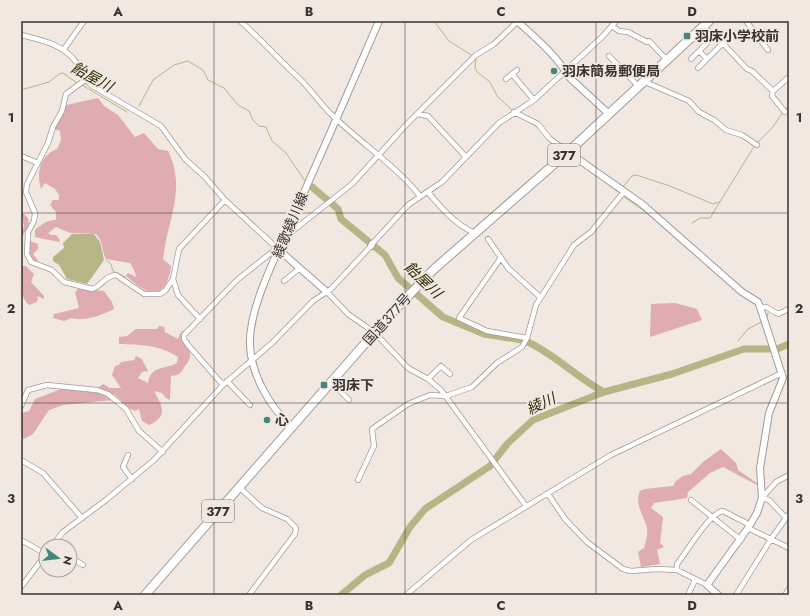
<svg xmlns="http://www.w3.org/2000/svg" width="810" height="616" font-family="Jost,'Noto Sans JP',sans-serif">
<rect width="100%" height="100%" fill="#f1e8e1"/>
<path fill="#deacb1" d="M98,98L104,106L118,115L135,137L144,133L158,149L168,151C187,190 167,220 163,259L171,266C170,279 162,300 145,290C138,286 132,281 126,276L128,273L136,277L135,272L130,263L106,259C101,250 103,240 96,234L70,233L56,227L48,233L51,235H56L60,240L59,242L35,237V230C42,224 47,220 56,220V212L50,205L53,200H59V195L55,189L45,183L41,189C36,173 40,155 57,149L61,140L60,131L54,129L66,105Z
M21,211L28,218L29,225L22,237L21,248V232L24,226Z
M30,241L38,244V249L33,254L38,260L36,262L28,254Z
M21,266H26L34,274L31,282L44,296V299L38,296L37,302L29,305C18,295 21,280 21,266Z
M78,289L104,291L112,302L114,309C103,315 82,322 71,318L64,321L53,318L54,314L79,308L75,292Z
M675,303L697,309L702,320L650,337L651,304Z
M159,326L164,327L165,332L178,339L181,332L185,330C177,344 192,346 190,357C190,360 187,363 185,366C181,373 180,375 171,376L170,400L166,398L162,393L154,391C161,405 170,415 149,425L142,421L139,409L135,411L130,409L115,395L98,388L103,384L110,388H121L112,375L115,366L119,365L121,362L134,360L136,356L142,359L148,371L142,372L138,378L148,383C151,365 164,370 177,363L178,357C158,344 141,345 119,344V337L127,336L136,329H157Z
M61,389L99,393L113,400L63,405L49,410L33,434L22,440V413L29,411L35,399Z
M721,449L736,463L738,470L757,483V485L723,467L710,473L688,492L687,498L654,503L651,508L663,517L660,543L664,547L657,550L660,564L641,567L638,552L644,548C646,541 648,535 647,528C644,515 634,504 640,491L645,489L673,486L676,481L683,476L691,474L703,462Z"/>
<path fill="#b6b585" d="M72,234H94L100,242L104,260L87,284L67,279L59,265L53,261V257L64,248L63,243Z"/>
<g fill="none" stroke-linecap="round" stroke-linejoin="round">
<path stroke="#b6b585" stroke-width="1" d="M434,21L449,41L473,56
M701,21L702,22
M709,27L715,21
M281,58L289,65
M476,59L475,68L477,72L490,82L497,96L512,110
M82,85L127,112
M21,90L49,82L59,74L63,73L77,83
M139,106L153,80L174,65L188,61L203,70L208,80L224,88L238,105L249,111L253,120L259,126L266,127L272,141L286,153L305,181
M785,110L789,106
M533,124L538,128
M757,143L772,128L783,112
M594,174L621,194
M622,188L632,176L636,175L670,186L713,204L719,202
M623,196L647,213L738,293
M692,223L700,218H710L755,145
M106,260L111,264L113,271L125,277
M743,296L754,303
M767,317L768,313
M738,341L748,329L761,322"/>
<path stroke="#b6b585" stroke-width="7" d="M312,187L338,209L341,219L385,255L398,278L443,317L484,334L522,340
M528,342C557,356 576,377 604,392
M341,595L365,575L389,563L410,527L425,509L490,466L508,443L533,420L604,392L672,374L744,349H777L789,344"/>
<defs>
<path id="street" d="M240,21C261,39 280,61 301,80C312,91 321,105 333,116C362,144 395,165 420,196
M746,21L768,50
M612,26L619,31L628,32L647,42L649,41L667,60
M703,27L715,35L747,69L752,71L773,91L772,96L785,112
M21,35C41,40 63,44 76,62C82,69 84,78 91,85L161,126L185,159L204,176L225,200L279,250
M64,49L84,21
M699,51L707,59
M609,56L638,86
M691,59L715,35
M698,68L723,43
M512,74L534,100
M506,79L517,70
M85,80L66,94L62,111L53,127L48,143L27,184L26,192L35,213L34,221L28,232L27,254L31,262L52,270L64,282L92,289C101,287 106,275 116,275L144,294H160L165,291L173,279L179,249L225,200
M643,81L689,101L699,112L714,120L726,130L742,135L757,145
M773,91L789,77
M514,112L538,124L549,138L568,152
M417,114L428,116L466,157
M21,156L38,163
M428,192C441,208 456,225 475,233
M285,237L352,184L406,125L476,55L494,44L518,21
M488,239L508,268L540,297
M372,244L408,205L442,182L499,123L534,100L603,36L616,21
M500,259L459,318L487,331L527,338
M173,279L178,295L200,319
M284,281L300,268
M327,292L348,314L375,333L408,368L428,379L441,390L526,506
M760,307H766L778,314L789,309
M428,379L441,366L450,374
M227,381L250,405
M331,382L349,400
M223,385L188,345L184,339V335L237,280L277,248
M21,406L28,390L47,385L97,390L108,394L126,409L139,431L163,452
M128,455L123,467L132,479
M21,460L43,473L82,518
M358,480L374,446L372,429L408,404L430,395L446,396L472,387L497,363L522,347L527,338L536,305L564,261L574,245L591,232L623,193
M239,487L262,508L287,519L296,528L295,534L249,595
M548,494L565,519L587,542L623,569L631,571L657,569L677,570L707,585
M691,500L741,540
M786,518L769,500L762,498L776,482L789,475
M748,528L789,548
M21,540L46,554
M56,541L61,546
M52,546L63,532L106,500L154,460L223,385L272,343L313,301L331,289L371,246
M70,557L83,565
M677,570V564C686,553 710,512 723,511L750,525
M21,587L46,554
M406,595L471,540L611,455L782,373
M688,595L695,580
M736,595L771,539L789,514
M785,595L789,589"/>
<path id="secondary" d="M517,21C536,38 557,56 570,78L609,114
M568,152L642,204L742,292L758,302L760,307L783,378L769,413L760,468L762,498L757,513L748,528L707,585L718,595
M371,246L372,244
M279,250L327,292
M292,427C270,408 251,374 250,345C248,308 279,250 294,215C323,150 351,86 379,21"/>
<path id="highway" d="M145,595L389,316L433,270L568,152L709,21"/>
</defs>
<use href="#street" stroke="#a39b94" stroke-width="6"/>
<use href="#secondary" stroke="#a39b94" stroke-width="8"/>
<use href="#highway" stroke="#a39b94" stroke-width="10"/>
<use href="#street" stroke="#fff" stroke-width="4.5"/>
<use href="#secondary" stroke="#fff" stroke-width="6"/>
<use href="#highway" stroke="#fff" stroke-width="8"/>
</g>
<path fill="none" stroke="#363330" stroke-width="1" stroke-opacity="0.55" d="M214,21V595M405,21V595M596,21V595M21,213H789M21,403H789"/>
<g fill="#44887b" stroke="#f1e8e1" stroke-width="1.5">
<rect x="683" y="32" width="8" height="8" rx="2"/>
<circle cx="554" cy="71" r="4"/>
<rect x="320" y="381" width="8" height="8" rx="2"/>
<circle cx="267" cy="420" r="4"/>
</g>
<g text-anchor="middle" stroke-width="4" stroke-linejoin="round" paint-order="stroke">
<g fill="#f1e8e1" stroke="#6e6965" stroke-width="1">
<rect x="548" y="144" width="32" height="22" rx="3"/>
<rect x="202" y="500" width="32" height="22" rx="3"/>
</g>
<g font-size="13" font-weight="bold" fill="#363330">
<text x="564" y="160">377</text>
<text x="218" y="516">377</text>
</g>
<g font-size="14" font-weight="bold" fill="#363330" stroke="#f1e8e1" text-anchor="start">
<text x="695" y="41">羽床小学校前</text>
<text x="562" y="76">羽床簡易郵便局</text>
<text x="332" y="390">羽床下</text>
<text x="275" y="425">心</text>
</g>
<g font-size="14" fill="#363330" stroke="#f1e8e1">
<text transform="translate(290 225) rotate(-67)" y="5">綾歌綾川線</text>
<text transform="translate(387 319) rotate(-48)" y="5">国道377号</text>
</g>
<g font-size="15" font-style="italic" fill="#2f2e05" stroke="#f1e8e1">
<text transform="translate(92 77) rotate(28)" y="5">飴屋川</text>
<text transform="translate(423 280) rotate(44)" y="5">飴屋川</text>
<text transform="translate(541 404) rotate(-25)" y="5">綾川</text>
</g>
</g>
<rect width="810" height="616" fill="none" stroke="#f1e8e1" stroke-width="44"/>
<g transform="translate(58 558) rotate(105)"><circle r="19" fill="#f1e8e1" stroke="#a6a09a"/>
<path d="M0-3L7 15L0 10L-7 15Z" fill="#44887b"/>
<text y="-6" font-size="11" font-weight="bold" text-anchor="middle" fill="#363330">N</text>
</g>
<rect x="22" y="22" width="766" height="572" fill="none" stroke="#363330" stroke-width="1.5"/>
<g font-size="13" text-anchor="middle" font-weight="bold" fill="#363330">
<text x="118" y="16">A</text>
<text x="309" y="16">B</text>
<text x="501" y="16">C</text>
<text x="692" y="16">D</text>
<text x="11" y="122">1</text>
<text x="799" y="122">1</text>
<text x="11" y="313">2</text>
<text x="799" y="313">2</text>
<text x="11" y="503">3</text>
<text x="799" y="503">3</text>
<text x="118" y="610">A</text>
<text x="309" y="610">B</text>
<text x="501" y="610">C</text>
<text x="692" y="610">D</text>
</g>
</svg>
